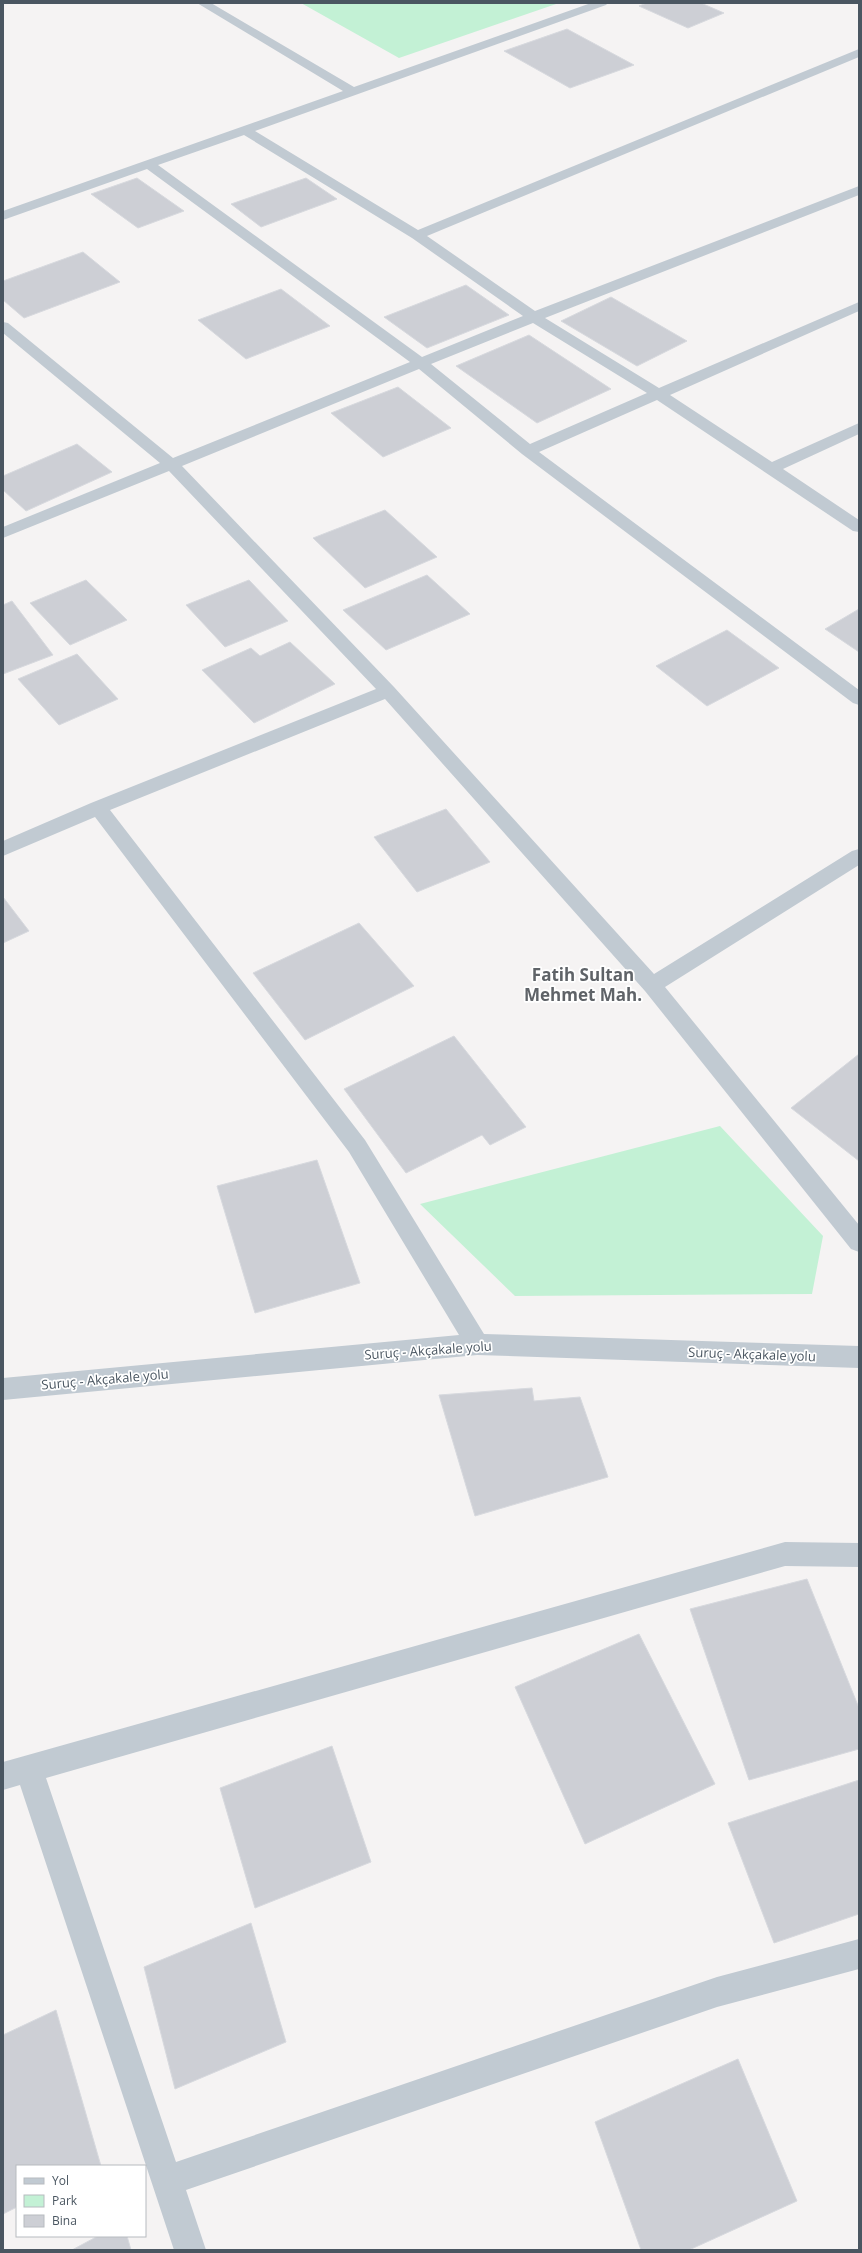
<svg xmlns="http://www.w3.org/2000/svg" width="862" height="2253" font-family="'Open Sans',sans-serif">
<rect width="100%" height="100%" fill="#f5f3f3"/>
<path fill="#c3f1d5" d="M301,3H559L399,58Z
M720,1126L823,1236L812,1294L515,1296L420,1204Z"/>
<path fill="#cdcfd5" stroke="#d7d9de" d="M647,3H701L724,13L688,28L639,6Z
M567,29L634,65L570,88L504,51Z
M137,178L184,211L138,228L91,194Z
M306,178L337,199L261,227L231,204Z
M83,252L120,282L24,318L3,300V281Z
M466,285L509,315L427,348L384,317Z
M281,289L330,326L246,359L198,320Z
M611,297L687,341L637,366L561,321Z
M529,335L611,389L537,423L456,366Z
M398,387L451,428L383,457L331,413Z
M77,444L112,472L26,511L3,490V476Z
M385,510L437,557L365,588L313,538Z
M427,575L470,614L386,650L343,610Z
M86,580L127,620L70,645L30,603Z
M249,580L288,621L225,647L186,605Z
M12,601L53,655L3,674V605Z
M859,609V652L825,629Z
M727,630L779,668L707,706L656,666Z
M290,642L335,684L254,723L202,670L251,648L260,656Z
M77,654L118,699L59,725L18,679Z
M446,809L490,862L417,892L374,837Z
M3,897L29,931L3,943Z
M359,923L414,986L305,1040L253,973Z
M454,1036L526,1127L490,1145L482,1135L406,1173L344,1089Z
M859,1054V1161L791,1108Z
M317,1160L360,1283L255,1313L217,1186Z
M532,1388L534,1401L580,1397L608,1477L475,1516L439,1395Z
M807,1579L859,1708V1749L749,1780L690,1609Z
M639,1634L715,1784L585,1844L515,1687Z
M332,1746L371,1862L255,1908L220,1788Z
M859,1780V1914L774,1943L728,1823Z
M251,1923L286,2042L175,2089L144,1967Z
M56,2010L101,2166H17V2207L3,2214V2035Z
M738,2059L797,2201L689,2250H641L595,2122Z
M98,2236H127L131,2250H72Z"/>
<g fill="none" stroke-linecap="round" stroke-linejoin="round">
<path fill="#c1cad2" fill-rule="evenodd" d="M197,3H211L354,87L591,3H608L606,5L255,131L418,230L859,49V57L427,236L535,311L859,186V195L545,318L659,388L859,302V311L670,395L772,462L859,423V434L783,469L859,520V532L853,531L657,400L539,452L859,690V705L853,703L522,454L419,369L182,466L394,687L654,974L852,851L859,849V865L665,987L859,1225V1252L851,1249L645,991L385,699L110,810L365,1140L484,1334L859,1346V1368L477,1355L3,1400V1378L459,1335L349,1152L95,817L3,856V841L91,803L376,689L169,471L3,538V527L160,463L3,333V322L8,323L173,458L410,362L147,169L3,220V211L343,91ZM244,135L412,238L523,316L422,357L158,165ZM533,323L647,393L530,444L431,364Z
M785,1542L859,1543V1567L785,1566L46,1778L176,2162L717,1977L859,1939V1969L717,2007L186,2190L206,2250H174L20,1785L3,1790V1762Z"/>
</g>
<g text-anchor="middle" stroke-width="3.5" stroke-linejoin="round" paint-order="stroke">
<g font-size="13" fill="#4a5661" stroke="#fff">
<text transform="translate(428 1350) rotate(-4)" y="5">Suruç - Akçakale yolu</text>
<text transform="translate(752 1354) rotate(2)" y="5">Suruç - Akçakale yolu</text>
<text transform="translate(105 1379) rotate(-5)" y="5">Suruç - Akçakale yolu</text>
</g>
<g font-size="17" font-weight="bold" fill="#5f6368" stroke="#fff">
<text x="583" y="981">Fatih Sultan<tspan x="583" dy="20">Mehmet Mah.</tspan></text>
</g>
</g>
<rect width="862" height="2253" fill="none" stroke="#4a5661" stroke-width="8"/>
<rect x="16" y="2165" width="130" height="72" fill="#ffffff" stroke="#b7bbc0"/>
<rect x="24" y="2178" width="20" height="6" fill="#c1cad2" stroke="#b7bbc0"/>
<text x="52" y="2185" font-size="12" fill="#4a5661">Yol</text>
<rect x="24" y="2195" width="20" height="12" fill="#c3f1d5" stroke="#b7bbc0"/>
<text x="52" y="2205" font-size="12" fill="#4a5661">Park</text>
<rect x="24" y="2215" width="20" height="12" fill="#cdcfd5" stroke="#b7bbc0"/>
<text x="52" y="2225" font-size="12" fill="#4a5661">Bina</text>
</svg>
